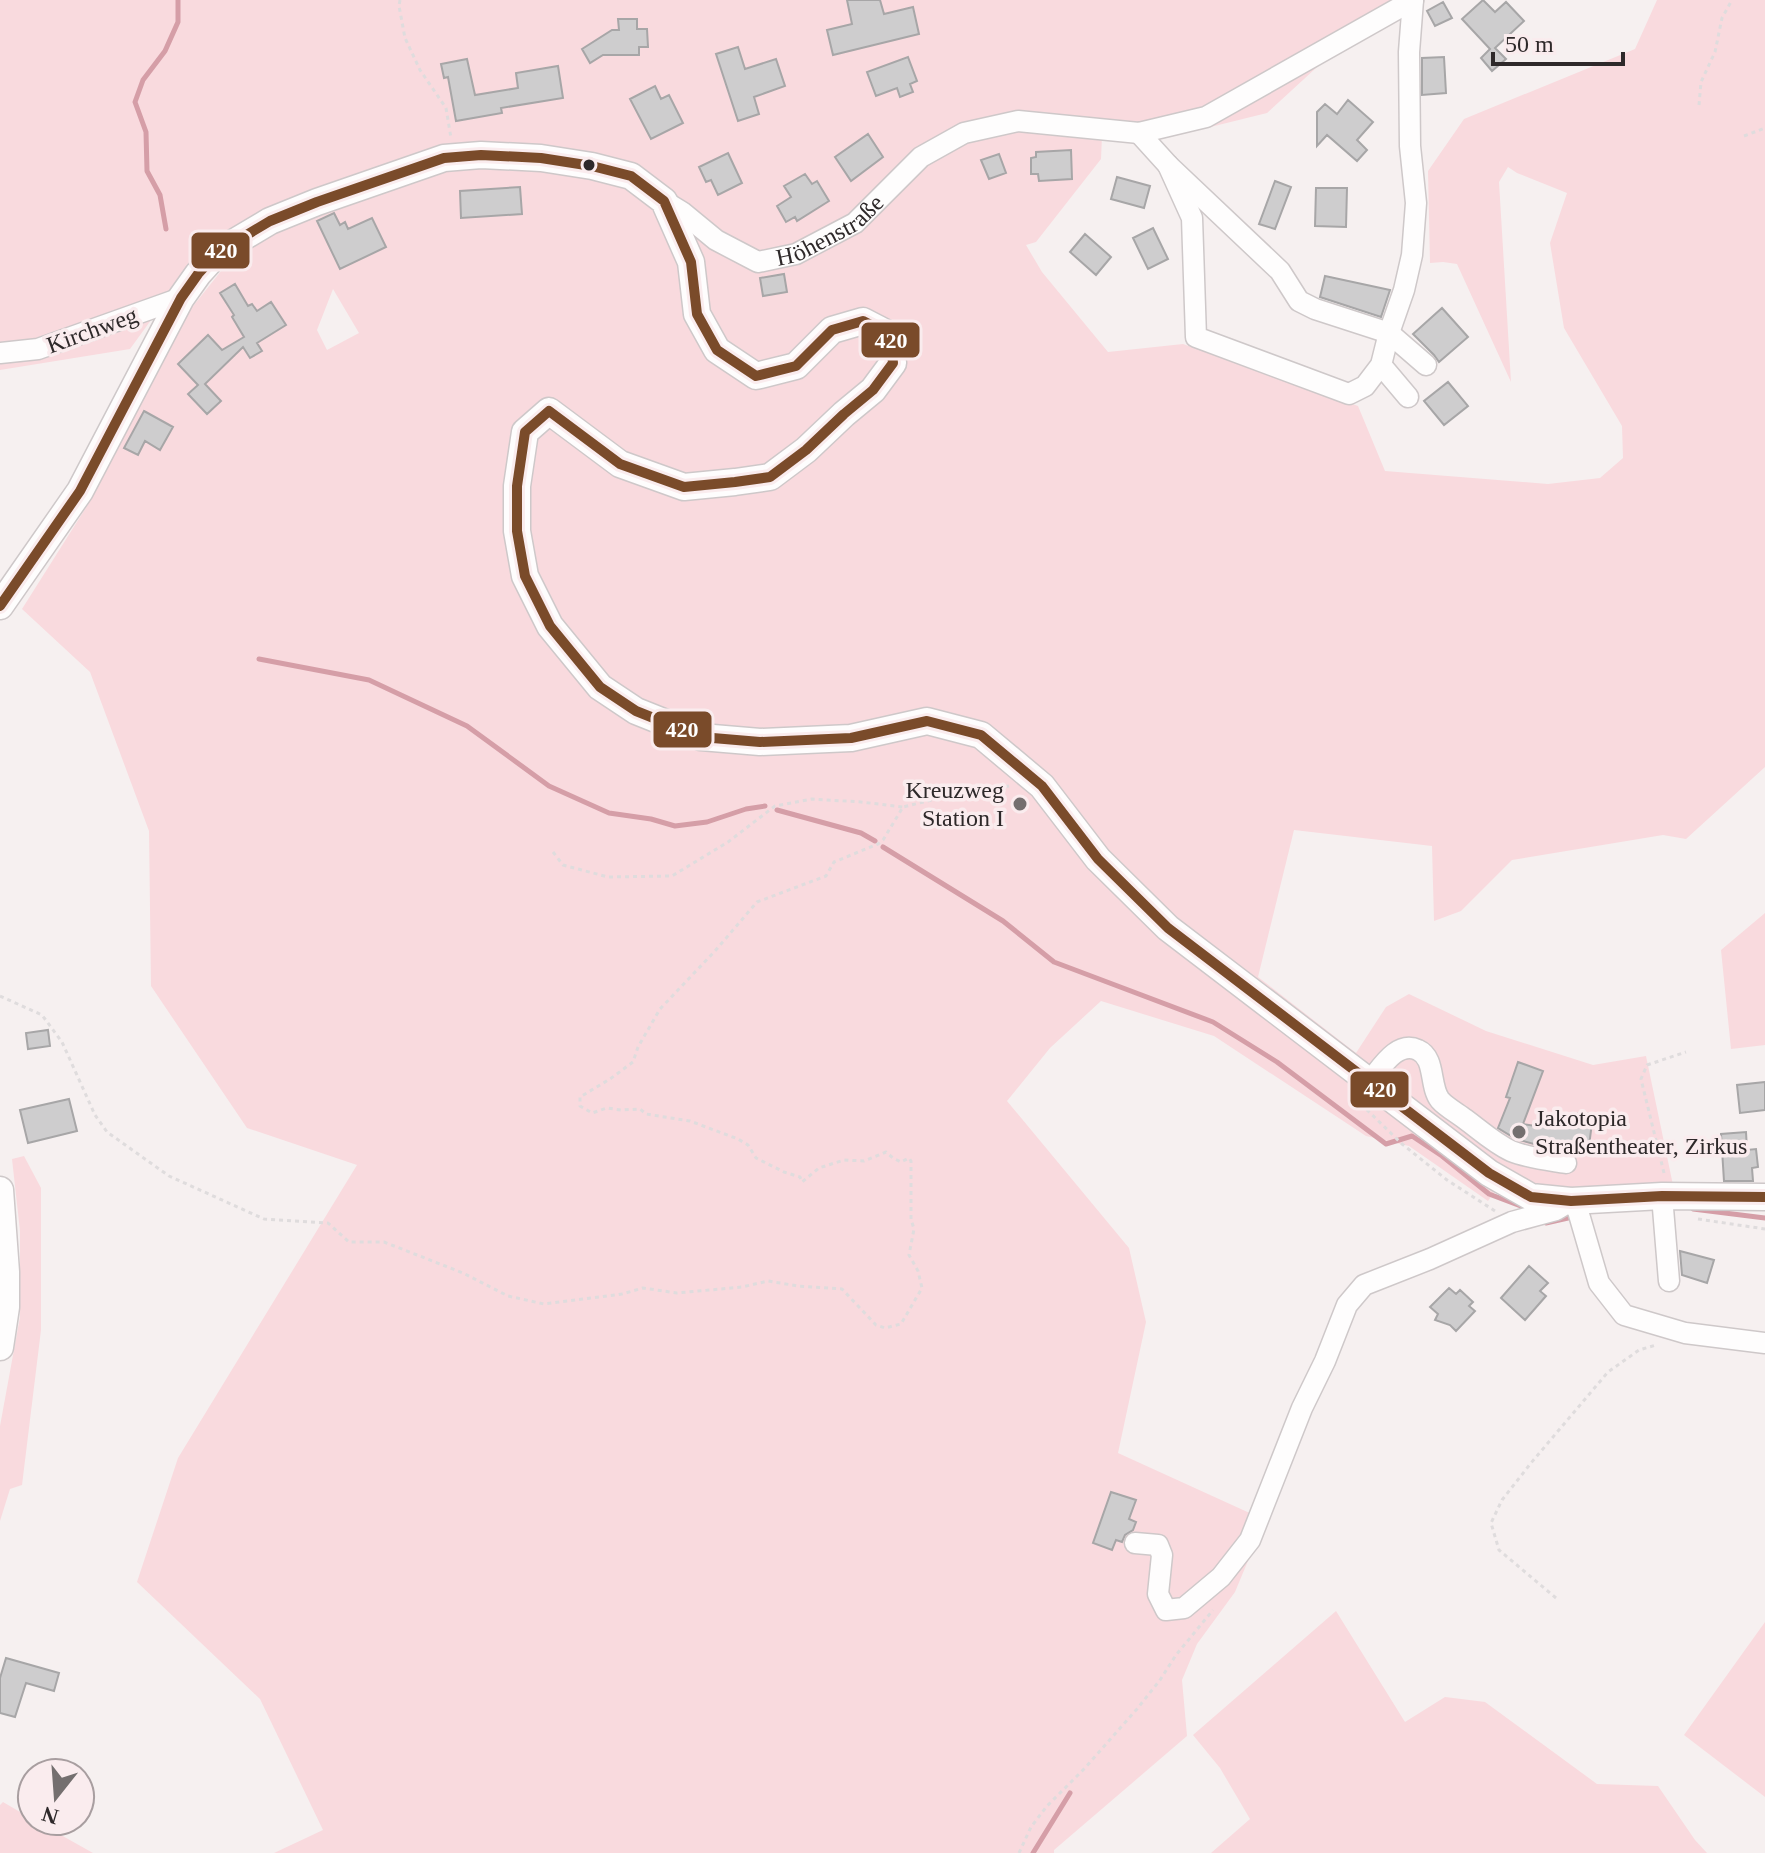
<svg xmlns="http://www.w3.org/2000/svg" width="1765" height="1853" font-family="'Times New Roman',serif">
<rect width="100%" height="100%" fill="#f6f0f0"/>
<path fill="#f9dade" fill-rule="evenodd" d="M0,0H1398L1377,12L1267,113L1170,137L1102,136L1101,159L1036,242L1026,245L1042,272L1108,352L1183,344L1358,406L1385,471L1548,484L1600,478L1623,458L1622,426L1564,328L1550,243L1567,193L1517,173L1508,167L1499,182L1511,382L1457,264L1443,262L1430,263L1428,171L1464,119L1635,49L1657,0H1765V767L1686,839L1663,835L1512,860L1461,911L1434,921L1432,846L1294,830L1258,977L1356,1053L1386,1007L1409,994L1486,1031L1593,1065L1646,1056L1678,1209L1571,1201L1495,1191L1488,1201L1409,1146L1366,1136L1214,1036L1101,1001L1050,1048L1007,1101L1129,1248L1146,1322L1118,1453L1265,1520L1235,1592L1197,1644L1182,1680L1187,1736L1054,1850V1853H274L323,1830L260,1699L137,1582L178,1458L357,1165L247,1128L151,986L149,831L90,672L22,609L87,506L134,411L173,336L190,310L225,266L244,245L275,228L433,175L269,208L183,276L130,349L0,370ZM333,289L359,333L327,350L317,330Z
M1765,913V1045L1731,1049L1721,950Z
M24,1156L41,1188V1330L22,1485L10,1489L0,1521V1426L20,1317V1231L12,1159Z
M1336,1611L1405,1722L1445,1697L1485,1702L1597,1784L1658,1786L1695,1840L1707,1853H1211L1250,1819L1220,1768L1193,1735Z
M1765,1622V1797L1684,1735Z
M3,1802L32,1819V1821H36L93,1853H0V1805Z"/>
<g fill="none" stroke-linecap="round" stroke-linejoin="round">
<path stroke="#d59ea7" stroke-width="5" d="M166,229L160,195L147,171L146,132L135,102L143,80L165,51L178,22V0
M259,659L369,680L467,726L549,786L609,813L651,819L675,826L707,822L746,809L765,806
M777,810L861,833L875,841
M883,847L1003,921L1054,962L1213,1022L1277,1062L1386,1144L1412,1136L1442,1156L1489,1194L1526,1208
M1693,1209L1765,1218
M1546,1223L1568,1218
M1033,1853L1070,1793"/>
</g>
<path fill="#cecdce" stroke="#a7a6a7" stroke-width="2" d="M847,0H880L884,14L913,7L919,34L833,55L827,30L852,24Z
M1483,0L1495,12L1506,2L1524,21L1495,48L1506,59L1492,71L1481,58L1490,49L1462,19Z
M1443,2L1452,18L1435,26L1427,11Z
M618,19H637V29H647L648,47H639V55H603L590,63L582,49L612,30H619Z
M738,47L745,69L776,59L785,86L754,97L759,114L738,121L716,54Z
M908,57L917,81L910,84L913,92L900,97L897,88L876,96L867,72Z
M1444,57L1446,93L1422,95V58Z
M467,59L475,95L518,88L516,73L558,66L563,98L501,108L502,113L456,121L448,77L444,78L441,64Z
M655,86L661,99L669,95L683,123L651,139L630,99Z
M1348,100L1373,122L1357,140L1367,150L1357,161L1327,135L1317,146V112L1325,104L1337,114Z
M868,134L883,157L851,181L835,157Z
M1071,150L1072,179L1039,181L1038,174H1031V158L1036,157V152Z
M728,153L742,183L718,195L711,180L706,182L699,167Z
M999,154L1006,173L989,179L981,160Z
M805,174L812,184L817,181L829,201L797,221L795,217L786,222L777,206L791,197L784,186Z
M1117,177L1150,186L1144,208L1111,199Z
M1275,181L1291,187L1275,229L1259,224Z
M520,187L522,214L461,218L460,191Z
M1316,188H1347L1346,227L1315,226Z
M334,213L340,225L345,222L348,229L372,218L386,247L340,269L317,221Z
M1153,228L1168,259L1148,269L1133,238Z
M1085,234L1111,257L1096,275L1070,252Z
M784,274L787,292L763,296L760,278Z
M1325,276L1390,290L1381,317L1320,297Z
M235,284L248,306L252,304L257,311L271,302L286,325L257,343L262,351L250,358L243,347L205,384L221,401L207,414L188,394L198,385L178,364L208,335L222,350L244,337L232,317L234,315L220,293Z
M1442,308L1468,337L1439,362L1434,355L1413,334Z
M1448,382L1468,406L1444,425L1424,401Z
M144,411L173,427L160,450L145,441L138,455L124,448Z
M48,1030L50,1046L28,1049L26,1033Z
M1518,1062L1543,1071L1523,1124L1549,1128H1568L1574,1115L1578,1113H1588L1592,1123L1589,1146L1564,1150L1541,1146L1516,1139L1498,1128L1510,1098L1506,1097Z
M1765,1082V1110L1740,1113L1737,1085Z
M69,1099L77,1131L28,1143L20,1110Z
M1746,1132L1747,1150L1756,1149L1758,1167L1752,1168L1753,1181H1724L1721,1134Z
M1680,1251L1714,1260L1707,1283L1682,1275Z
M1529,1266L1548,1283L1540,1291L1546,1296L1525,1320L1501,1298Z
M1449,1288L1456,1294L1460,1290L1473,1302L1469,1306L1475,1311L1456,1331L1450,1325L1435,1320L1438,1314L1430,1307Z
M1111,1492L1136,1500L1129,1519L1136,1522L1133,1530L1125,1535L1122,1542L1116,1540L1112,1550L1093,1543Z
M6,1658L59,1673L54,1691L26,1683L15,1717L0,1713V1678Z"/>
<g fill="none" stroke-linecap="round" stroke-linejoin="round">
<defs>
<g id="minor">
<path d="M1139,133L1168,165L1280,271L1299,301L1315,309L1389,333L1426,365"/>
<path d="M1168,165L1192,218L1196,337L1349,394L1365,386L1381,365L1389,333L1404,290L1412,255L1416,203L1410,146L1409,52L1413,0"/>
<path id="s1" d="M664,201L682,212L716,240L758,262L796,254L855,223L921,157L964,133L1018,121L1139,133L1206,117L1413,0"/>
<path d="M0,353L38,349L181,298"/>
<path d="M1381,365L1408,397"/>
<path d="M1370,1081C1381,1068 1397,1040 1418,1050C1436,1058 1429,1086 1440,1100C1446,1107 1457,1113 1465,1119C1480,1130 1494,1143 1511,1151C1528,1158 1548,1160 1566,1163"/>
<path d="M1662,1196L1669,1281"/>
<path d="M1135,1543L1158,1545L1162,1555L1158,1594L1166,1610L1184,1608L1221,1577L1250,1540L1302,1408L1325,1361L1347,1305L1364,1285L1430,1259L1512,1222L1556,1210L1571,1201L1578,1211L1599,1283L1624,1315L1685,1333L1765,1343"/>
</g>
<path id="major" d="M0,606L80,491L181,298L198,274L218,252L270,221L317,202L444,158L481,155L541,158L592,166L631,176L664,201L691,262L697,314L717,350L756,376L796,366L832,330L863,321L890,335L893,363L873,390L844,414L806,450L770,477L735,482L684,487L620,464L549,411L525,432L517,486V531L525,576L550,626L600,687L636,711L701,737L760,742L851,738L927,721L981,735L1042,786L1098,859L1168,928L1489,1173L1531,1197L1571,1201L1662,1196L1765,1197
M0,1190L6,1272V1307L0,1347"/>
</defs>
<use href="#minor" stroke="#cec8c9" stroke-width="23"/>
<use href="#major" stroke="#cec8c9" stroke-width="29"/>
<path stroke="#dfdcdd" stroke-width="3" stroke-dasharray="4 4" stroke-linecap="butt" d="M400,0L399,6L405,38L420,70L446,108L451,138
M1699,105L1701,82L1715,52L1722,18L1732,0
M1744,136L1765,128
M553,852L563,865L608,877L672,876L728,842L775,806L812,799L861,802L903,807
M0,996L42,1015L62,1042L95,1115L107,1132L169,1176L264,1219L328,1223L349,1242H384L463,1273L508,1296L544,1304L622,1294L643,1288L677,1293L742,1287L768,1281L798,1286L842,1289L876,1325L885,1328L901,1324L922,1288L918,1271L909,1255L914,1229L911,1219V1161L909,1158L901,1162L893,1158L886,1152L864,1161L844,1160L819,1168L802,1182L800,1177L784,1172L756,1158L748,1145L738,1139L690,1121L646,1114L640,1109L621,1110L607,1108L592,1113L580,1106V1097L610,1079L633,1062L638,1047L660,1009L715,951L757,902L826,876L834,862L878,844L883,840L903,807L948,796L1009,786
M1361,1104L1402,1144L1447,1180L1495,1211
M1664,1173L1641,1079L1647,1065L1686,1052
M1698,1219L1765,1229
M1556,1598L1499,1550L1491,1523L1502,1500L1531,1463L1608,1372L1639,1350L1656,1345
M1019,1853L1031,1827L1047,1806L1085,1768L1137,1709L1160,1680L1176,1655L1213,1610"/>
<use href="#minor" stroke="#fefdfd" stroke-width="20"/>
<use href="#major" stroke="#fefdfd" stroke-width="26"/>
<defs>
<path id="bus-1" d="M0,606L80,491L181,298L198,274L218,252L270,221L317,202L444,158L481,155L541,158L592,166L631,176L664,201L691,262L697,314L717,350L756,376L796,366L832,330L863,321L890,335L893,363L873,390L844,414L806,450L770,477L735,482L684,487L620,464L549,411L525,432L517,486V531L525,576L550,626L600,687L636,711L701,737L760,742L851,738L927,721L981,735L1042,786L1098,859L1168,928L1489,1173L1531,1197L1571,1201L1662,1196L1765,1197"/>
</defs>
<use href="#bus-1" stroke="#faecee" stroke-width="16"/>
<use href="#bus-1" stroke="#7a4b2a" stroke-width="10"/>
</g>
<circle fill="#2e292a" stroke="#faecee" stroke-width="3" cx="589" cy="165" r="7"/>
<g fill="#746f6f" stroke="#faecee" stroke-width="3">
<circle cx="1020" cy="804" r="8"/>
<circle cx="1519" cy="1132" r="8"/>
</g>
<g text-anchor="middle" stroke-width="7" stroke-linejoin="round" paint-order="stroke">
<g font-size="24" fill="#2e292a" stroke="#faecee">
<text dy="8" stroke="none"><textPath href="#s1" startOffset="192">Höhenstraße</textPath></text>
<text transform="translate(92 330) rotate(-20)" y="8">Kirchweg</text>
</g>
<g font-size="24" fill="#2e292a" stroke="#faecee" text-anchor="end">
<text x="1004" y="798">Kreuzweg<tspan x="1004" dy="28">Station I</tspan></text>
<text x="1535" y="1126" text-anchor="start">Jakotopia<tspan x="1535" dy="28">Straßentheater, Zirkus</tspan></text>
</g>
</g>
<g stroke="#faecee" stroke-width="3">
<rect x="190" y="231" width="61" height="39" rx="8" fill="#7a4b2a"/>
<rect x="860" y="321" width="61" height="38" rx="8" fill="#7a4b2a"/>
<rect x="652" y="710" width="61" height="39" rx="8" fill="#7a4b2a"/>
<rect x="1349" y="1070" width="61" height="39" rx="8" fill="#7a4b2a"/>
</g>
<g font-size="22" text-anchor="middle" font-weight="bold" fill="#fff">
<text x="221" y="258">420</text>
<text x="891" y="348">420</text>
<text x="682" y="737">420</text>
<text x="1380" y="1097">420</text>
</g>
<g transform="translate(56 1797) rotate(197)"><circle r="38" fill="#faecee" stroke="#a89ea0" stroke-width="2"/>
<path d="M0-6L14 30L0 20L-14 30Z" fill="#746f6f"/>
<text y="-12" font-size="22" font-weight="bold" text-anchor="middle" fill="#2e292a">N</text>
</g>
<path d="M1493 52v12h130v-12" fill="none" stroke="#2e292a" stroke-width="4"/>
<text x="1505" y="52" font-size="24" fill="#2e292a" stroke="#faecee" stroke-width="6" paint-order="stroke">50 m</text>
</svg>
